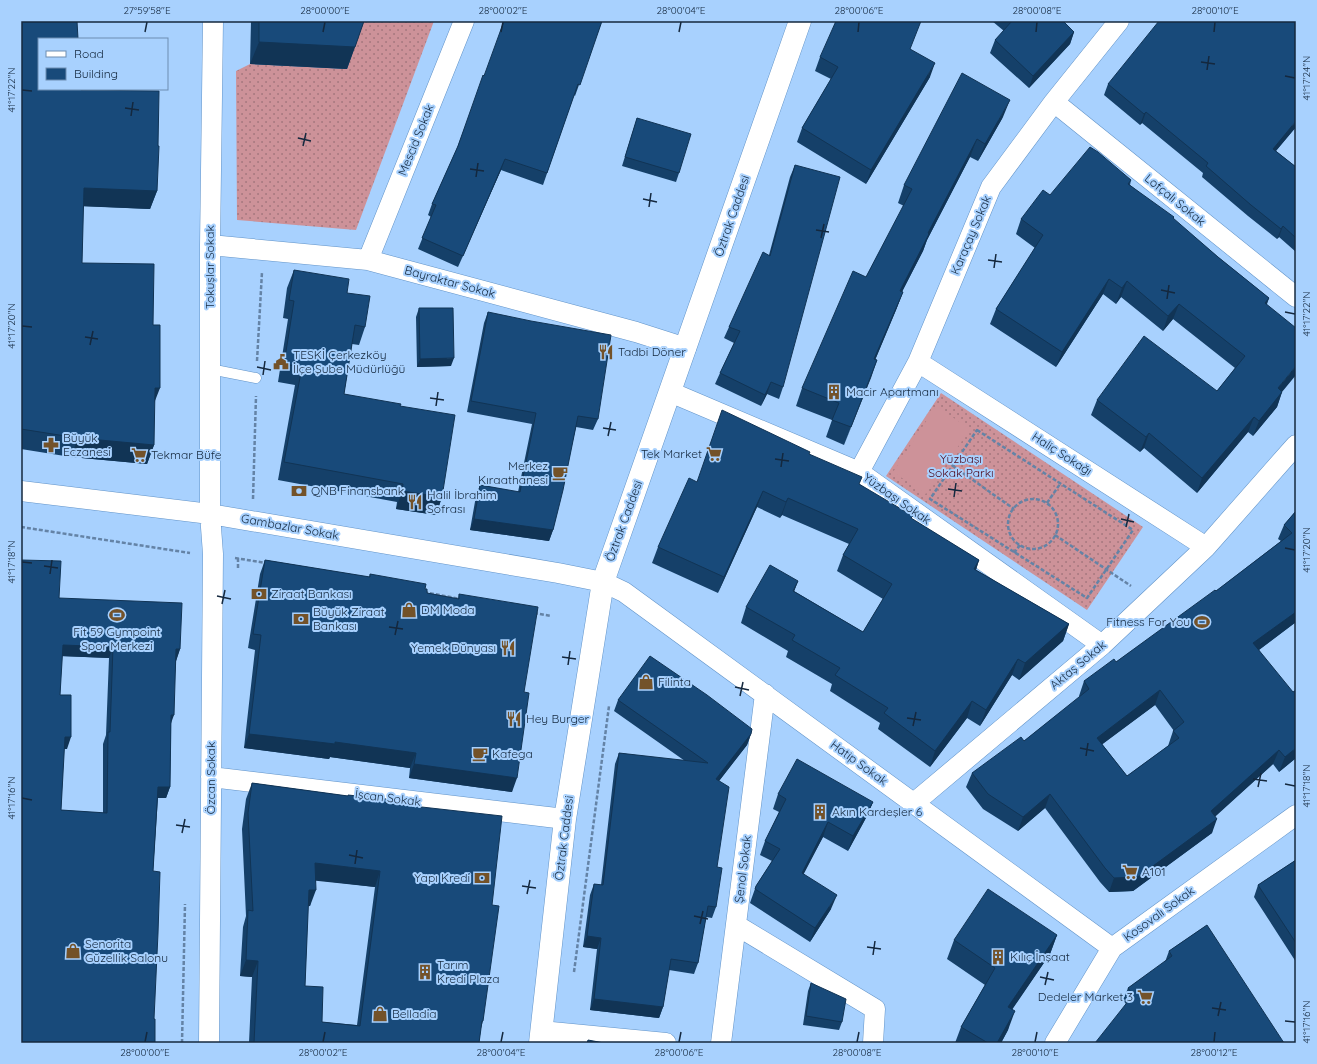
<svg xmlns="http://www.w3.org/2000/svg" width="1317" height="1064" font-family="Quicksand,sans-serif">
<defs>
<pattern id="grass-dots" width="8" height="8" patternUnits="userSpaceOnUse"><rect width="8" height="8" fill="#cd9299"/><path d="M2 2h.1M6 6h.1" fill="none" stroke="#a5777e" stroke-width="1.8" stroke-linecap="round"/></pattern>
</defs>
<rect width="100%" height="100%" fill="#a8d1fe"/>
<path fill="url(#grass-dots)" d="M363,21H434L356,230L237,220L236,71L250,64L347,69Z
M941,393L1143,527L1087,610L886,476Z"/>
<path fill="#cd9299" d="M936,406L970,429L926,494L893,472Z"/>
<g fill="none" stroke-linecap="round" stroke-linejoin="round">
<defs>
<path id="lane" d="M210,369L256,378"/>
<path id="street" d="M1054,102L1296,297
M210,245L368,260L636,332L686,348
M368,260L464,21
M918,362L1206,547
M670,392L859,472L1102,645
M859,472L918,362L991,187L1054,102L1119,21
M21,491L210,514L558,573L603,582L624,592L1112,948
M211,777L565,819
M914,803L1102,645L1206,547L1296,445
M736,925L875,1009L873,1043
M541,1031L666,1043
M209,1043L213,554L210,514V245L213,21
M721,1043L765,694
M1055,1043L1112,948L1296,815"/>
<path id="primary" d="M540,1043L565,819L603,582L800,21"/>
</defs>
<use href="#lane" stroke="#6193c8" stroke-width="11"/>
<use href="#street" stroke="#6193c8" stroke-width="21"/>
<use href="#primary" stroke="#6193c8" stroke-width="23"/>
<path stroke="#6483a6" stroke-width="2.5" stroke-dasharray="4 2" stroke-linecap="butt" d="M257,361L262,272
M977,430L1133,530L1087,598L930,499Z
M953,466L1014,509
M253,499L256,396
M1008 524a25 25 0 1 1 50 0a25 25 0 1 1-50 0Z
M1047,503L1060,484
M21,527L190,553
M1055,535L1131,586
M1014,553L1020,545
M235,558L266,563
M238,568V558
M424,592L460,599
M534,613L551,616
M574,972L609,706
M182,1043L185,904"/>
<use href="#lane" stroke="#fff" stroke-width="10"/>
<use href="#street" stroke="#fff" stroke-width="20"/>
<use href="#primary" stroke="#fff" stroke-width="22"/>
</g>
<path fill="#154069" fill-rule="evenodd" d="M21,21L81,90L157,191L150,209L83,206L82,263L153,325L154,403V445L147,464L71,457L21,449Z
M251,21H364L347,69L250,64Z
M602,21L575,96L574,95L543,185L501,170L458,267L418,249L431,217L428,215L432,204L457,148L484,76Z
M992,21H1063L1074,32L1070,44L1029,88L990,53L995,40L1004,31Z
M910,49L930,77L866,184L797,142L802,128L831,79L815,71L820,57Z
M1108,84L1296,127L1276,151L1296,167V252L1279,237L1277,239L1248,216L1202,177L1203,173L1142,123L1140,125L1104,95Z
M1003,117L978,161L970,157L927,240L923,251L902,292H903L896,310L875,360H877L844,445L826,437L832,420L796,406L802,388L866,277L904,206L898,203L904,185Z
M637,118L679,173L676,182L622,166Z
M795,165L783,387L779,399L767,394L761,406L715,384L720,373L734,343L724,338L729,327L769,255L790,177Z
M1131,180L1130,185L1173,219L1218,257L1269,298L1267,304L1282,392L1277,407L1253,436L1248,432L1197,493L1144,448L1140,452L1091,415L1097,400L1217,391L1235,368L1173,319L1163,331L1121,297L1116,304L1103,294L1056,367L990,324L996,309L1035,248L1016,234L1021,219L1050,195Z
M294,270L347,293L365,327L359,345L352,344L344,394L400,406L442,497L436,515L396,509L397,502L278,480L295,385L278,382L288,319L283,318L287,288Z
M419,308L451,366L417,367L416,317Z
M488,312L598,419L593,430L576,427L553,530L549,541L470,530L476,496L480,485L518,492L532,424L467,412L484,323Z
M809,454L859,484L912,519L979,560L976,570L1069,624L1063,641L1019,680L1012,675L980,726L967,718L930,767L878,729L880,723L830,691L832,684L786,657L788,651L741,623L746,607L798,581L794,591L863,632L883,599L837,571L843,555L849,544L782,515L780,518L757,507L718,593L652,563L658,547Z
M1296,511V622L1259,650L1296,758L1279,772L1273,764L1215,816L1212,833L1133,891L1109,892L1100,882L1045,808L1018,831L983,809L966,787L972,773L1024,741L1080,697L1079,696L1084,681L1116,662L1216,591L1281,541L1278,539L1284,525ZM1155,705L1174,731H1173L1168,746L1127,776L1102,744Z
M265,560L369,577L370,574L425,589L427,593L458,599L459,594L524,692L512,792L409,778L410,768L330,757L329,759L244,748L255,650L248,648L260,574Z
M59,598L180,649L176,661L171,724L170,787L166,798H158L153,871L154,1019L21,1043ZM62,656L109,658L106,735L103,744V813L61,810L64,749H67L60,695Z
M618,700L751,734L747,745L719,781L716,907L712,918L706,917L698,963L694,974L669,970L663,1007L659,1018L590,1010L597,949L583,947L590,895L594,884L601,885L615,764L619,753L685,761L614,711Z
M252,783L348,796V795L386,803L492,905L483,1021L481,1028L479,1043H249L252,977L240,976L243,927L246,916L242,829L246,799ZM316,880L375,887L357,1025L322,1022L305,986L308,906H310Z
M778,794L873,802L867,816L848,851L823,837L803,874L831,909L810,942L750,903L751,900L756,886L772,861L760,855L765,841L779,812L773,809Z
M1296,860V962L1254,897L1258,885Z
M1207,925L1126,1004L1123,1000L1128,988L1165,962L1169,951Z
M1057,935L1050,954L1012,1009L1008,1030L1001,1043H955L961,1027L985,985L947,959L954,940Z
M811,983L842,1022L839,1030L803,1025L808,991Z"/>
<path fill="#113455" d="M1074,32L1070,44L1029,88L1033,76Z
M259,42L355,47L347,69L250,64Z
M935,63L930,77L866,184L871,170Z
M1010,100L1003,117L978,161L985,144Z
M1146,112L1142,123L1140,125L1144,114Z
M1296,121V127L1269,159L1273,149Z
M977,139L970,157L927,240L923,251L893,309L900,291L928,233Z
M505,159L501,170L458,267L463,256Z
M84,188L157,191L150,209L77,206Z
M1283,226L1279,237L1277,239L1281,229Z
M1109,279L1103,294L1056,367L1062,352Z
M1127,281L1121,297L1116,304L1122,288Z
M903,292L896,310L868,377L874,359Z
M1269,298L1263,313L1265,303Z
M1179,304L1173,319L1163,331L1168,316Z
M454,358L451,366L417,367L420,359Z
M877,360L871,378L844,445L851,427Z
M1296,366V375L1282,392L1277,407L1253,436L1259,421L1278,388Z
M771,382L767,394L761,406L765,395Z
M155,388H160L153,406Z
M1254,417L1248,432L1197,493L1202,478Z
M1149,433L1144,448L1140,452L1146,437Z
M78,438L154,445L147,464L71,457Z
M402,491L442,497L436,515L396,509Z
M763,491L757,507L718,593L724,577Z
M788,498L782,515L780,518L786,502Z
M474,519L553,530L549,541L470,530Z
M979,560L974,576V569Z
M798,581L792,597L793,591Z
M1296,612V622L1248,658L1253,643Z
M1069,624L1063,641L1019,680L1025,663Z
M63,645L113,647L109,658L59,656Z
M176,649H180L176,661Z
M1018,659L1012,675L980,726L986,710Z
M1160,690L1155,705L1092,752L1097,738Z
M972,701L967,718L930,767L935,751Z
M171,715H174L170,726Z
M249,734L335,742L416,753L410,768L330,757L329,759L244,748Z
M751,734L747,745L712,790L716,779Z
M65,737H71L67,749H60Z
M1296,748V758L1279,772L1285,757Z
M1279,750L1273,764L1206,825L1211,811Z
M414,764L517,778L512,792L409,778Z
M158,787H170L166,798H154Z
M1050,794L1045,808L1018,831L1023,817Z
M873,802L867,816L848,851L853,836Z
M1217,819L1212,833L1133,891L1109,892L1114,878Z
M828,822L823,837L797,887L802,873Z
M315,863L380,871L375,887L309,880Z
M309,890H316L310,906L303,907Z
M837,895L831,909L810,942L815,928Z
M1057,935L1050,954L1001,1026L1008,1007Z
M587,936L601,938L597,949L583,947Z
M246,960L258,961L252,977L240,976Z
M594,999L663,1007L659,1018L590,1010Z
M1015,1011L1008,1030L1001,1043H997Z"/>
<path fill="#184a7a" stroke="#113455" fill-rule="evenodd" d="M21,21H77L78,39H39V89H81V90L159,91L158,146H159L157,191L84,188L82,263L154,264L153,325H160V388H155L154,445L78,438L21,429Z
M259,21H364L355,47L259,42Z
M504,21H602L580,85L578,84L547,173L505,159L463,256L422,238L436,205L432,204L458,146L483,75L484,76Z
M836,21H921L910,49L935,63L871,170L802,128L838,67L820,57Z
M1012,21H1063L1074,32L1033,76L995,40Z
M1159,21H1296V121L1273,149L1296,167V238L1283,226L1281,229L1251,205L1206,166L1208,163L1146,112L1144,114L1108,84Z
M962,73L1010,100L985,144L977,139L928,233L929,234L900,291L903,292L874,359L877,360L851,427L832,420L839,403L802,388L853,271L866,277L912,189L904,185Z
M637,118L691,134L679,173L625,157Z
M1090,147L1098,152L1131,180L1128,184L1174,217L1173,218L1218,257L1269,298L1265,303L1296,328V366L1278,388L1282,392L1259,421L1254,417L1202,478L1149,433L1146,437L1097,400L1144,336L1217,391L1245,356L1179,304L1168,316L1127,281L1122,288L1109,279L1062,352L996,309L1043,235L1021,219L1043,190L1050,195Z
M795,165L840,177L783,387L771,382L765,395L720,373L740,331L729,327L763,252L770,256Z
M294,270L349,279L347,293L370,296L365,327L355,325L344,394L401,404L400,406L455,415L442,497L402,491L403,484L284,462L302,367L284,364L294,301L289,300Z
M419,308H453L454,358L420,359Z
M488,312L531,321L611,335L598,419L578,416L563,490L553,530L474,519L480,485L520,492L536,413L471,401Z
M722,410L810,452L809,454L862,477L859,484L913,516L911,518L979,560L974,569L1069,624L1025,663L1018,659L986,710L972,701L935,751L884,713L888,708L835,675L840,668L792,640L795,635L746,607L770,565L798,581L793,591L863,632L892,584L843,555L858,529L788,498L786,502L763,491L724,577L658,547L689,478L697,482Z
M1296,511V612L1253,643L1293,692L1296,690V748L1285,757L1279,750L1211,811L1217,819L1138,877L1114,878L1105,868L1050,794L1023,817L988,794L972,773L1021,737L1024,741L1089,689L1084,681L1114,659L1116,662L1215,590L1216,591L1292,533L1284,525ZM1160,690L1184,722L1173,731L1179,738L1127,776L1097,738Z
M21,560L61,561L59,598L182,603L180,649H176L174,715H171L170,787H158L153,871L160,872L158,933L154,1019H155V1043H21ZM63,645L113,647L110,732H108L107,813L61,810L65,737H71V695H60Z
M265,560L370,577V574L426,584L425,589H427V593L459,599V594L538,607L524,692L529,693L517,778L414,764L416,753L335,742V744L249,734L261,635L253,634Z
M650,656L707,695L752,729L751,734L716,779L729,787L717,867L722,868L716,907L708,906L698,963L671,959L663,1007L594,999L601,938L587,936L594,884L603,885L619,753L708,763L618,700Z
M797,759L873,802L853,836L828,822L802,873L837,895L815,928L755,889L756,886L780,849L765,841L786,799L778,794Z
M252,783L348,796V795L386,799V803L502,816L492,905L499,906L483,1021H482L479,1043H254L258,961L246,960L248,910L253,911L248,813ZM315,863L380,871L360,1026L322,1022L323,987L305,986L309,890H316Z
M1296,860V943L1258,885Z
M988,889L1057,935L1008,1007L1015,1011L997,1043H988L961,1027L995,968L954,940Z
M1207,925L1284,1043H1095L1133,995L1128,988L1172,956L1169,951Z
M811,983L846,999L842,1022L806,1016Z
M588,1040L604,1043H587Z"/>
<path fill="none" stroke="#14283e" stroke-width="1.5" d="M145,32L147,22M323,32L325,22M501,32L503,22M679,32L681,22M858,32L859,22M1036,32L1037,22M1214,32L1215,22M1201,62L1215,64M1207,70L1209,56M1285,76L1295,78M22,90L32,91M125,108L139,110M131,116L133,102M298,138L311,141M303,146L306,133M470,169L484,171M476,177L478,163M643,199L657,202M649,207L651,193M816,230L829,232M821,238L824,224M988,260L1002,262M994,268L996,254M1161,290L1175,293M1167,299L1169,285M1285,312L1295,314M22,326L32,327M85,337L98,339M90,345L93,331M257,367L271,370M263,375L265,361M430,398L444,400M436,406L438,392M603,428L616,430M608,436L611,422M775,459L789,461M781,467L783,453M948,489L962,491M954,497L956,483M1121,519L1134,522M1126,527L1129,514M1285,548L1295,550M22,562L32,563M44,566L58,568M50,574L52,560M217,596L231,599M222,604L225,590M389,627L403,629M395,635L398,621M562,657L576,659M568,665L570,651M735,687L749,690M740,696L743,682M907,718L921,720M913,726L916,712M1080,748L1094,751M1086,756L1088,743M1253,779L1267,781M1285,784L1295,786M1258,787L1261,773M22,798L32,800M176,825L190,827M182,833L185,819M349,855L363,858M355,864L357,850M522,886L536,888M527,894L530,880M694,916L708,919M700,924L703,911M867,947L881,949M873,955L875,941M1040,977L1054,980M1045,985L1048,972M1212,1008L1226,1010M1218,1016L1221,1002M1285,1021L1295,1022M145,1042L147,1032M323,1042L325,1032M501,1042L503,1032M679,1042L681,1032M857,1042L859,1032M1035,1042L1037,1032M1214,1042L1215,1032"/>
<defs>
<symbol id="restaurant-bare" viewBox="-9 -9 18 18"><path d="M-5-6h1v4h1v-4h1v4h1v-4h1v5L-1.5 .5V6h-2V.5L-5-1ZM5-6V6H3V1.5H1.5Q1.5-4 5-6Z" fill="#735229" stroke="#a8d1fe" stroke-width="2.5" paint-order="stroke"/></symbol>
<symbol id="civic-bare" viewBox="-9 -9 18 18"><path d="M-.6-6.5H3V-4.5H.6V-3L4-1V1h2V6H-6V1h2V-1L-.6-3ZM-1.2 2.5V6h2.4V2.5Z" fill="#735229" stroke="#a8d1fe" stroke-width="2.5" paint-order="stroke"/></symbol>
<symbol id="building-bare" viewBox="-9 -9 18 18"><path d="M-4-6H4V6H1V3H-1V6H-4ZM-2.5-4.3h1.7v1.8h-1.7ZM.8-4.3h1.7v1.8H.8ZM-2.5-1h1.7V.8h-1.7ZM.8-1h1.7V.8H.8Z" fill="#735229" stroke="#a8d1fe" stroke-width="2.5" paint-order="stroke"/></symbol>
<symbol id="pharmacy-bare" viewBox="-9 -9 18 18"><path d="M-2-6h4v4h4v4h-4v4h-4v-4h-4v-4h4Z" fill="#735229" stroke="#a8d1fe" stroke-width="2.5" paint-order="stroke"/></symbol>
<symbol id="supermarket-bare" viewBox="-9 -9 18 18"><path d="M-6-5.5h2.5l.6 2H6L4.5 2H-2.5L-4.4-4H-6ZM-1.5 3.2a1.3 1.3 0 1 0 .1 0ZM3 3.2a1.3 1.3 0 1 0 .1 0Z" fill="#735229" stroke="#a8d1fe" stroke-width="2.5" paint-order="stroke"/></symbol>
<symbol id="cafe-bare" viewBox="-9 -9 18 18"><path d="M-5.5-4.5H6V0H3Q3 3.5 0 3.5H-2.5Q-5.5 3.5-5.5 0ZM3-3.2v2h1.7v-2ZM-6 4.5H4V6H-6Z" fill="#735229" stroke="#a8d1fe" stroke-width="2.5" paint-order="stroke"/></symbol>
<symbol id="bank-bare" viewBox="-9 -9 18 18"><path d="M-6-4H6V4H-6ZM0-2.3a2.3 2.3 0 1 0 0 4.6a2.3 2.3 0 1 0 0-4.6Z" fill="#735229" stroke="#a8d1fe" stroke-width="2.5" paint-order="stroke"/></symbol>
<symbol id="shop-bare" viewBox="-9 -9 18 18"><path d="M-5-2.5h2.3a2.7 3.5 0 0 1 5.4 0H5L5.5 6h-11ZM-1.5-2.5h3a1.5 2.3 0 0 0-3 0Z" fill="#735229" stroke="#a8d1fe" stroke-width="2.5" paint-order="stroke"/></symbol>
<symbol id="stadium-bare" viewBox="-9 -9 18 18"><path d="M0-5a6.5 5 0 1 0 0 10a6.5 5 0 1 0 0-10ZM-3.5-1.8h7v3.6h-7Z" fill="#735229" stroke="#a8d1fe" stroke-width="2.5" paint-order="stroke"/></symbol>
</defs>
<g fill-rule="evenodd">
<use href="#restaurant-bare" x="595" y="341" width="22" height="22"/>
<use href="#civic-bare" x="270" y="351" width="22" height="22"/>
<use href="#building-bare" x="823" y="381" width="22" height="22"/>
<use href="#pharmacy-bare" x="40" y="434" width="22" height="22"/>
<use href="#supermarket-bare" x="703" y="443" width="22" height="22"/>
<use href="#supermarket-bare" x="128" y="444" width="22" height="22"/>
<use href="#cafe-bare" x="549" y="462" width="22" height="22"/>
<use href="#bank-bare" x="288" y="480" width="22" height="22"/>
<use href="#restaurant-bare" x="404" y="491" width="22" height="22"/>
<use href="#bank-bare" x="248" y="583" width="22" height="22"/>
<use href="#shop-bare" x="398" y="599" width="22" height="22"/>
<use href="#stadium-bare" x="106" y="604" width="22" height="22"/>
<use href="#bank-bare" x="290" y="608" width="22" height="22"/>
<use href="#stadium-bare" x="1191" y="611" width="22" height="22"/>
<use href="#restaurant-bare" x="497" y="637" width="22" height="22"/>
<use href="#shop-bare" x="635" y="671" width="22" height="22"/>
<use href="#restaurant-bare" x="503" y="708" width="22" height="22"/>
<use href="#cafe-bare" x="469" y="743" width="22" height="22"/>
<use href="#building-bare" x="809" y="801" width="22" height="22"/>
<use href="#supermarket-bare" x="1119" y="861" width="22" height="22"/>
<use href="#bank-bare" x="471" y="867" width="22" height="22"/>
<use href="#shop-bare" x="62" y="940" width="22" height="22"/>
<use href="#building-bare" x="987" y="946" width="22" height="22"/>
<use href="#building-bare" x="414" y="961" width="22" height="22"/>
<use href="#supermarket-bare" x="1134" y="986" width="22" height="22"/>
<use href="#shop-bare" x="369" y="1003" width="22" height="22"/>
</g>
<g text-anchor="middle" stroke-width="4" stroke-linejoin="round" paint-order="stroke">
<g font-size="12" fill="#14283e" stroke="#a8d1fe">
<text transform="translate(416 140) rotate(-68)" y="4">Mescid Sokak</text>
<text transform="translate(1175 200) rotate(39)" y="4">Lofçalı Sokak</text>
<text transform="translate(732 216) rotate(-71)" y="4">Öztrak Caddesi</text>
<text transform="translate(971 235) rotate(-67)" y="4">Karaçay Sokak</text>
<text transform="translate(210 267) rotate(-90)" y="4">Tokuşlar Sokak</text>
<text transform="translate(450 282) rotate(15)" y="4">Bayraktar Sokak</text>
<text transform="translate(1062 454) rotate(33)" y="4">Haliç Sokağı</text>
<text transform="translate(897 499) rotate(35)" y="4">Yüzbaşı Sokak</text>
<text transform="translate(624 521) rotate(-70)" y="4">Öztrak Caddesi</text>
<text transform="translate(290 527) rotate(10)" y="4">Gambazlar Sokak</text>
<text transform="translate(1078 665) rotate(-40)" y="4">Aktaş Sokak</text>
<text transform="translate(859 763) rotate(36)" y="4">Hatip Sokak</text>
<text transform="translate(211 778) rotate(-90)" y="4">Özcan Sokak</text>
<text transform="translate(388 798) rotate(7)" y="4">İşcan Sokak</text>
<text transform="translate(564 838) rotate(-83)" y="4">Öztrak Caddesi</text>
<text transform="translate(743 869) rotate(-83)" y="4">Şenol Sokak</text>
<text transform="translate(1159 914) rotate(-36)" y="4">Kosovalı Sokak</text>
</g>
<g font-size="12" fill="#14283e" stroke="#a8d1fe" text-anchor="start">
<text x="618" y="356">Tadbi Döner</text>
<text x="293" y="359">TESKİ Çerkezköy<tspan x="293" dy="14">İlçe Şube Müdürlüğü</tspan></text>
<text x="846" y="396">Macir Apartmanı</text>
<text x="63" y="442">Büyük<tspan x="63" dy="14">Eczanesi</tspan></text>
<text x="702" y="458" text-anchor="end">Tek Market</text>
<text x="151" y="459">Tekmar Büfe</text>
<text x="548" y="470" text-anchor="end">Merkez<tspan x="548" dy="14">Kıraathanesi</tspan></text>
<text x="311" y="495">QNB Finansbank</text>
<text x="427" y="499">Halil İbrahim<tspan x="427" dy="14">Sofrası</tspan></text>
<text x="271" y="598">Ziraat Bankası</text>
<text x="421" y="614">DM Moda</text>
<text x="313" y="616">Büyük Ziraat<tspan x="313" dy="14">Bankası</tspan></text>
<text x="1190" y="626" text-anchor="end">Fitness For You</text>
<text x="117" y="636" text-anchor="middle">Fit 59 Gympoint<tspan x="117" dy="14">Spor Merkezi</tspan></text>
<text x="496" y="652" text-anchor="end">Yemek Dünyası</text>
<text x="658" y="686">Filinta</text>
<text x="526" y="723">Hey Burger</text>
<text x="492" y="758">Kafega</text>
<text x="832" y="816">Akın Kardeşler 6</text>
<text x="1142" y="876">A101</text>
<text x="470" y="882" text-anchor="end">Yapı Kredi</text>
<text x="85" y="948">Senorita<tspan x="85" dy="14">Güzellik Salonu</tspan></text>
<text x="1010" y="961">Kılıç İnşaat</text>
<text x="437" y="969">Tarım<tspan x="437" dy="14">Kredi Plaza</tspan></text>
<text x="1133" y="1001" text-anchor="end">Dedeler Market 3</text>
<text x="392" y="1018">Belladia</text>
</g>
<g font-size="12" fill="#500b1e" stroke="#a8d1fe">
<text x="961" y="463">Yüzbaşı<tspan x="961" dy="14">Sokak Parkı</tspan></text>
</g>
</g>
<rect width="1317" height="1064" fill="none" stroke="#a8d1fe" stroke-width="44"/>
<rect x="38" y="38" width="130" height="52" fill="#a8d1fe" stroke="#6d8db1"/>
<rect x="46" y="51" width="20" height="6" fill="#ffffff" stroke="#6d8db1"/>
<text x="74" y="58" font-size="12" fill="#14283e">Road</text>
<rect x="46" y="68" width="20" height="12" fill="#184a7a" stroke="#6d8db1"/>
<text x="74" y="78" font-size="12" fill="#14283e">Building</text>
<rect x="22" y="22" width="1273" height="1020" fill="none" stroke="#14283e" stroke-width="1.5"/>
<g font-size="10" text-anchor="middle" fill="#14283e">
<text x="147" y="14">27°59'58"E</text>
<text x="325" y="14">28°00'00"E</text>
<text x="503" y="14">28°00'02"E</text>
<text x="681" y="14">28°00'04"E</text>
<text x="859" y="14">28°00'06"E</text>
<text x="1037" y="14">28°00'08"E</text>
<text x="1215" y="14">28°00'10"E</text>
<text transform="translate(1306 78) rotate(-90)" y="4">41°17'24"N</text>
<text transform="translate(11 90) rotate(-90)" y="4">41°17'22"N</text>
<text transform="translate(1306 314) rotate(-90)" y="4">41°17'22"N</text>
<text transform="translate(11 326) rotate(-90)" y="4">41°17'20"N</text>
<text transform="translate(1306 550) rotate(-90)" y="4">41°17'20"N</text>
<text transform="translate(11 562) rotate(-90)" y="4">41°17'18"N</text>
<text transform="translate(1306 786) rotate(-90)" y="4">41°17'18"N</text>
<text transform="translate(11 798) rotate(-90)" y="4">41°17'16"N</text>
<text transform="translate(1306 1022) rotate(-90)" y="4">41°17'16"N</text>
<text x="145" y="1056">28°00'00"E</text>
<text x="323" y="1056">28°00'02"E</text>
<text x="501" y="1056">28°00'04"E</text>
<text x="679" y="1056">28°00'06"E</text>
<text x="857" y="1056">28°00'08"E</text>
<text x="1035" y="1056">28°00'10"E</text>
<text x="1214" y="1056">28°00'12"E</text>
</g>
</svg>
